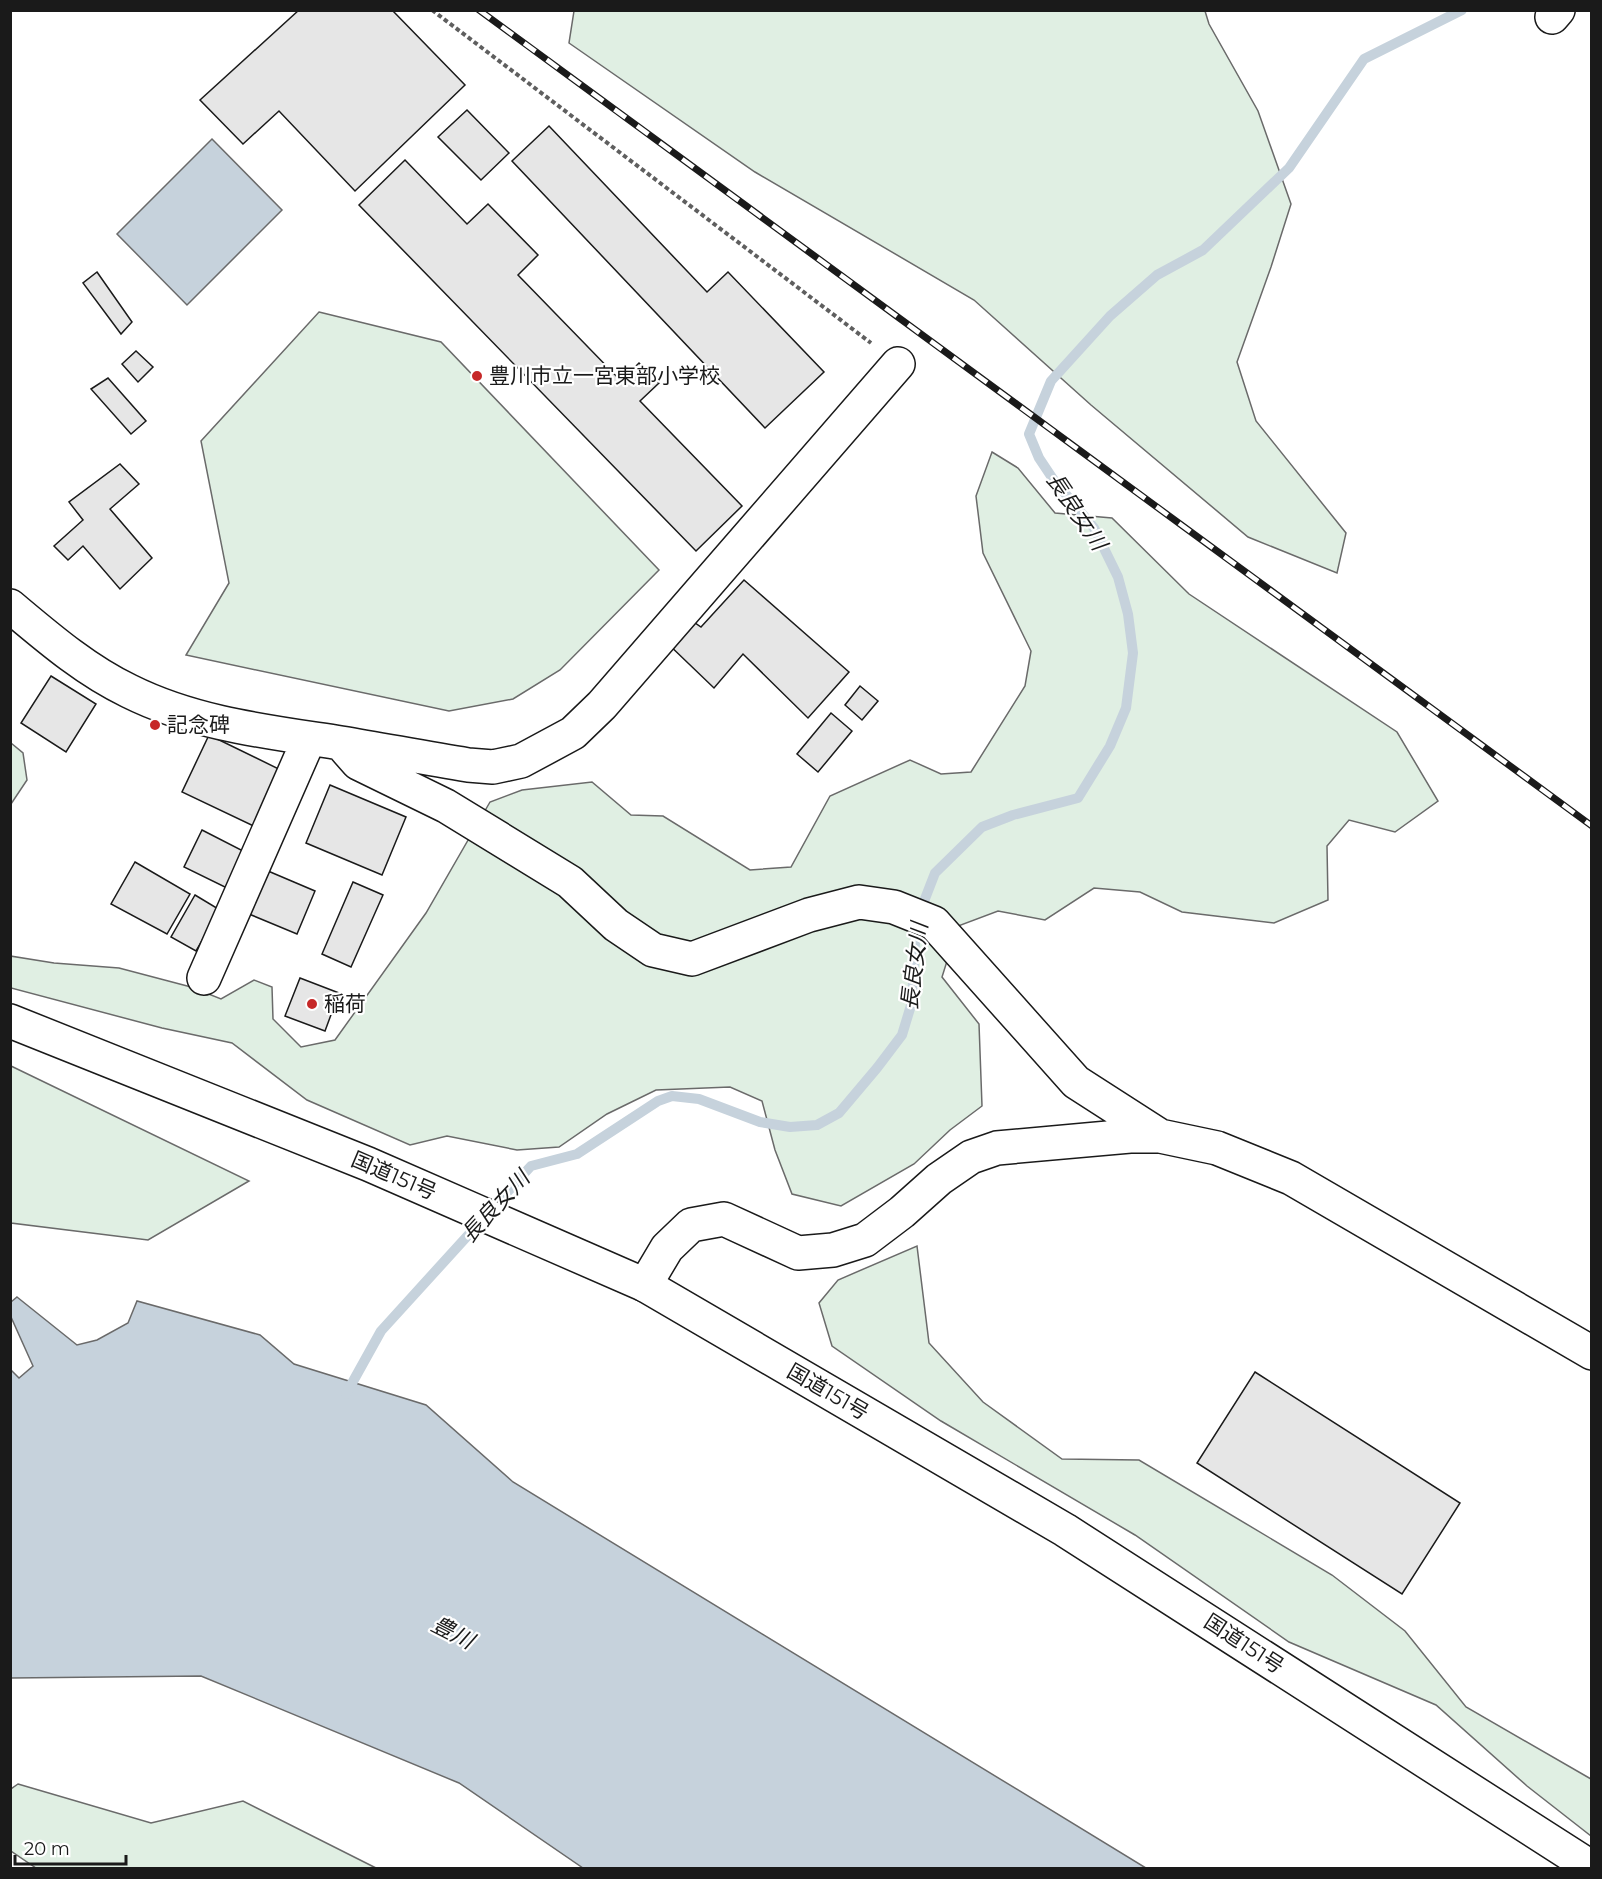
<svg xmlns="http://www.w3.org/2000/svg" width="1602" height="1879" font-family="Montserrat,'Noto Sans JP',sans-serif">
<rect width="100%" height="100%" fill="#fff"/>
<path fill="#e0efe3" stroke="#6a6a6a" stroke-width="1.5" d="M574,11H1205L1209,24L1258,111L1291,204L1271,267L1237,362L1256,421L1346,533L1337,573L1248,537L1091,405L974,300L755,172L569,43Z
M319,312L441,342L659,570L560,670L513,699L449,711L186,655L229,583L201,441Z
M992,452L1018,468L1055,513L1112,518L1189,594L1397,732L1438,801L1395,832L1349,820L1327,846L1328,900L1274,923L1182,912L1140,892L1094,888L1045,920L998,911L958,926L942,977L979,1024L982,1106L950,1130L914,1164L841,1206L792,1194L775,1150L762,1101L730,1087L656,1090L607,1114L559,1147L517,1150L447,1136L410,1145L307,1100L232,1043L162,1028L11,988L10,956L54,963L119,968L191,987L221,999L254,980L272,987L273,1019L301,1047L335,1040L426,913L490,802L522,790L592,782L631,815L663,816L750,870L791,867L830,796L910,760L941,774L971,772L1025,686L1031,651L983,553L976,496Z
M11,743L23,753L27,780L11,804Z
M11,1066L249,1181L148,1240L11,1223Z
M917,1246L929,1343L983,1402L1062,1459L1139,1460L1332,1575L1405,1631L1466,1707L1591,1779V1836L1527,1786L1436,1705L1289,1642L1135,1535L941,1421L832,1346L819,1303L838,1280Z
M18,1784L151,1823L243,1801L376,1868H36L11,1851V1789Z"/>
<path fill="#c6d2dc" stroke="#6a6a6a" stroke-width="1.5" d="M212,139L282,210L187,305L117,234Z
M17,1297L77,1345L97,1340L128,1323L137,1301L260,1335L294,1364L426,1405L513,1482L1146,1868H583L459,1783L201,1676L11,1678V1370L19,1378L33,1366L11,1317V1302Z"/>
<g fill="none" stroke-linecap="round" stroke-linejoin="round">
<path stroke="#c6d2dc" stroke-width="10" d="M346,1394L381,1331L531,1166L577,1154L658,1101L672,1096L699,1099L760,1122L790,1127L817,1125L839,1113L877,1068L902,1035L912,1002L916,922L935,873L982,827L1013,815L1078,798L1110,746L1126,708L1133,653L1128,614L1118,577L1094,528L1053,479L1039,458L1029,434L1051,381L1110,316L1157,275L1203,250L1289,168L1364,59L1462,10"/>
</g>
<path fill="#e6e6e6" stroke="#1a1a1a" stroke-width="1.5" d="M299,10H392L465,85L355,191L279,111L243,144L200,100Z
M467,110L509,153L481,180L438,137Z
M549,126L707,292L728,272L824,372L765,428L512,161Z
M405,160L467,224L488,204L538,255L518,275L621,381L639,363L659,383L640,401L742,506L696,551L359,205Z
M97,272L132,322L121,334L83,283Z
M136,351L153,367L138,382L122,364Z
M108,378L146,421L131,434L91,389Z
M120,464L139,484L110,509L152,558L120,589L83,546L68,560L54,546L83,520L69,502Z
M744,580L849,672L808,718L743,654L714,688L664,640L685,616L701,627Z
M51,676L96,704L66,752L21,723Z
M860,686L878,701L862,720L845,705Z
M831,713L852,731L818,772L797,754Z
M209,735L287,773L260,829L182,792Z
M330,785L406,817L382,875L306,843Z
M202,830L249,854L231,890L184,867Z
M135,862L190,894L167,934L111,904Z
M268,871L315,891L297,934L249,914Z
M353,882L383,895L351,967L322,954Z
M195,895L220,910L196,951L171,937Z
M300,978L339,993L325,1031L285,1016Z
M1255,1372L1460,1503L1402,1594L1197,1463Z"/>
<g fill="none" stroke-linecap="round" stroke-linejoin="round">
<defs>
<path id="minor" d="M1552,17L1558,10
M10,606C47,637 85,670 129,691C195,724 269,732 341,743C383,750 425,758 468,765L493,767L521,761L573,733L602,705L898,364
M344,747L358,763L446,806L570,882L616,925L653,950L692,959L809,915L859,902L894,907L934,923L1076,1082L1160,1136
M204,978L309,739
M645,1285L667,1248L691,1225L724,1219L798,1253L833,1250L865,1240L902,1212L939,1179L971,1157L997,1148L1130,1136H1160L1217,1148L1291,1178L1592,1353"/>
<path id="highway" d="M10,1021L368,1164L645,1285L1065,1530L1592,1868"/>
</defs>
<use href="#minor" stroke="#1a1a1a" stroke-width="36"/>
<use href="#highway" stroke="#1a1a1a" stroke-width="36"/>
<path stroke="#5f5f5f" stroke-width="4" stroke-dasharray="4.5 3" stroke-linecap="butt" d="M432,10L871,343"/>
<use href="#minor" stroke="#fff" stroke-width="33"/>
<use href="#highway" stroke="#fff" stroke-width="33"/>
<defs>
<path id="rail" d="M479,10L1592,826"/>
</defs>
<use href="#rail" stroke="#1a1a1a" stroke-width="7"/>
<use href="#rail" stroke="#fff" stroke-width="4.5" stroke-dasharray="14" stroke-linecap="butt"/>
</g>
<g fill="#c62828" stroke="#fff" stroke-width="2">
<circle cx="477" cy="376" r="6"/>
<circle cx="155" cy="725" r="6"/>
<circle cx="312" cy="1004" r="6"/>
</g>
<g text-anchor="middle" stroke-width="4.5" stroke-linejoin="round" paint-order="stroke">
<g font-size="21" fill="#1a1a1a" stroke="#fff" text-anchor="start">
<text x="489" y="383">豊川市立一宮東部小学校</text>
<text x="167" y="732">記念碑</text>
<text x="324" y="1011">稲荷</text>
</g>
<g font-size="21" fill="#1a1a1a" stroke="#fff">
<text transform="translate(394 1176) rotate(23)" y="7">国道151号</text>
<text transform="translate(828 1392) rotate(30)" y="7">国道151号</text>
<text transform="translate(1244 1644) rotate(33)" y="7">国道151号</text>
</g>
<g font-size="22" font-style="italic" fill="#1a1a1a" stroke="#fff">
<text transform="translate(1077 511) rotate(56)" y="8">長良女川</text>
<text transform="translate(914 966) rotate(-83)" y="8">長良女川</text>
<text transform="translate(495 1206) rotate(-47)" y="8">長良女川</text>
<text transform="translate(453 1632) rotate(27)" y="8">豊川</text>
</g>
</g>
<rect width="1602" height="1879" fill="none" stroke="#1a1a1a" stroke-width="24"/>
<path d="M15 1855v9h111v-9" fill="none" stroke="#1a1a1a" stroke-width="3"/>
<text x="24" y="1855" font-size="18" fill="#1a1a1a" stroke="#ffffff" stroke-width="4.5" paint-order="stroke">20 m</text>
</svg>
